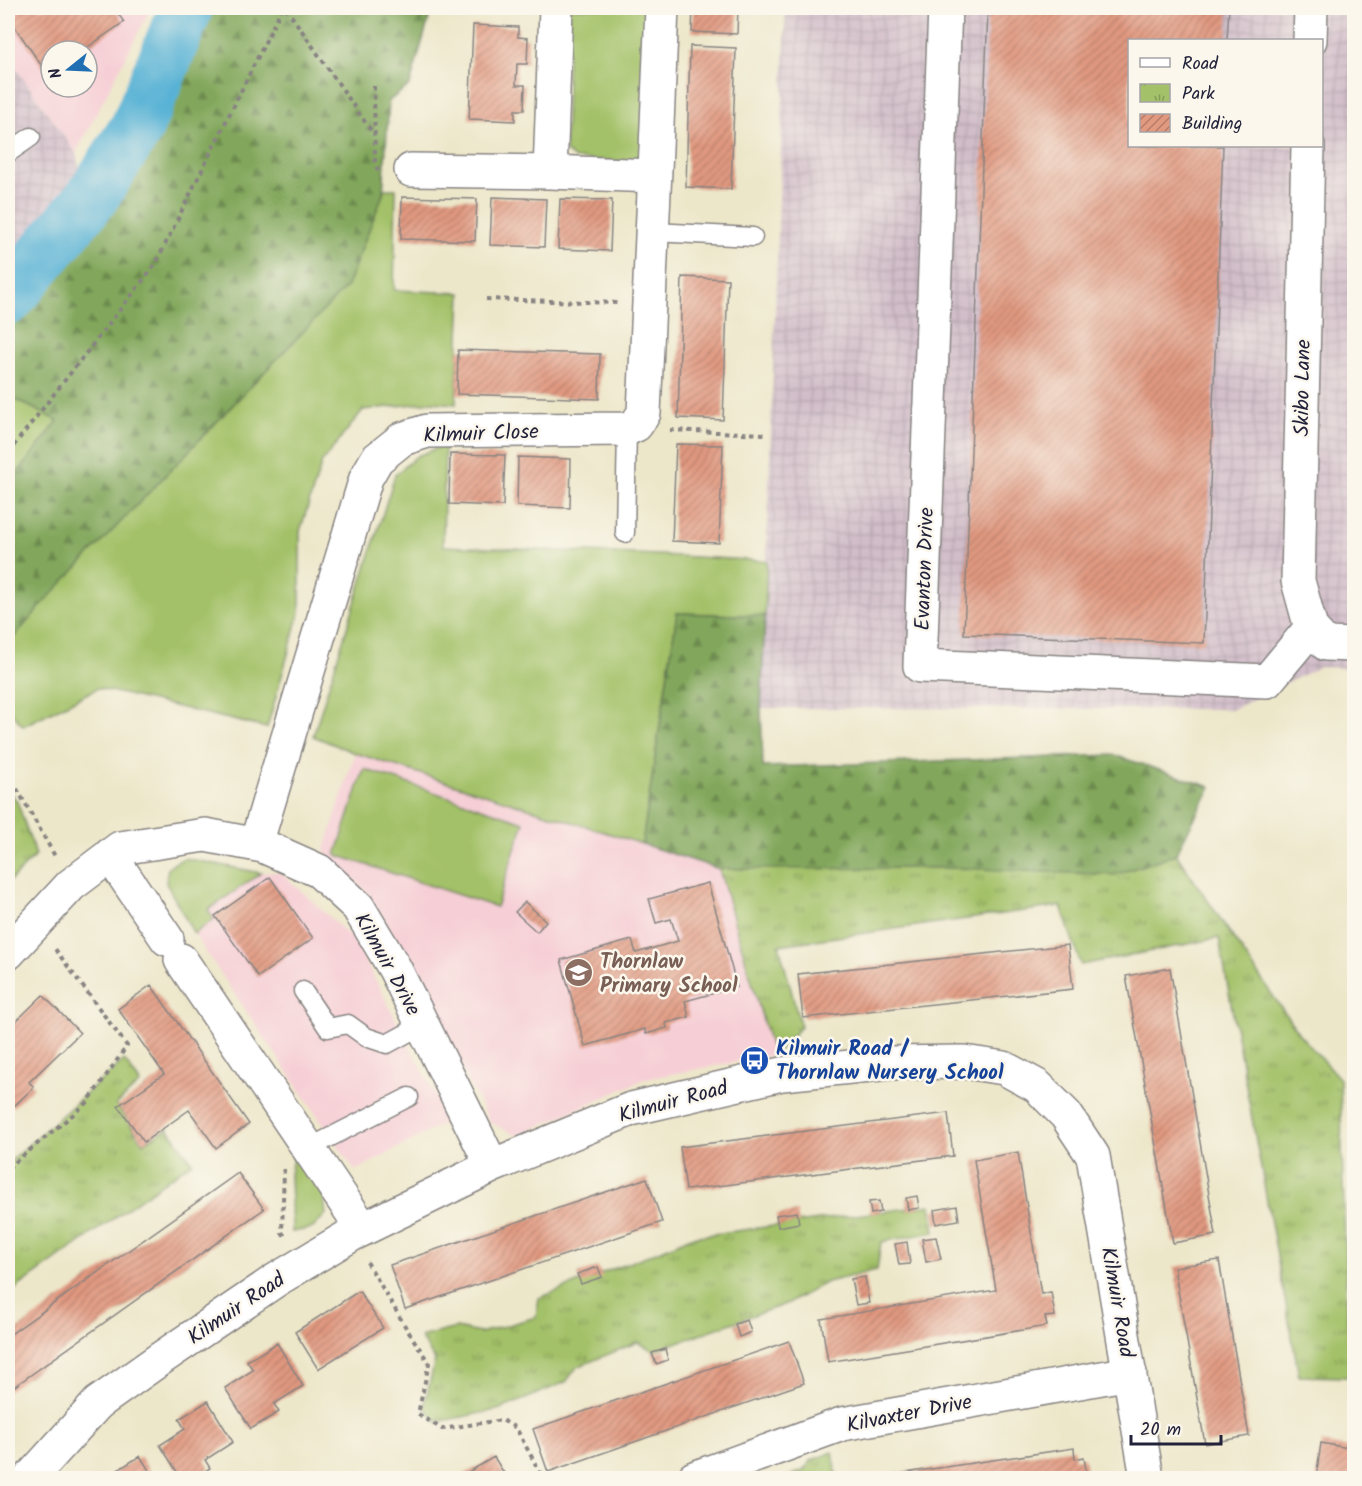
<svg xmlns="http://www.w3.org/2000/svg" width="1362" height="1486" font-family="Kalam,sans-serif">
<defs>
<pattern id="industrial-grid" width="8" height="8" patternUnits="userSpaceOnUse" patternTransform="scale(1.5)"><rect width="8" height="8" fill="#d1bdc9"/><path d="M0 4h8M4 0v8" fill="none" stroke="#b3a2ae"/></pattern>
<pattern id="forest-firs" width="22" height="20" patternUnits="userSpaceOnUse" patternTransform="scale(1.5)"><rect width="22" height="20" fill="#82a75c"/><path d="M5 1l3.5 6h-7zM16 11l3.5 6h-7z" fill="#6a884d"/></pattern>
<pattern id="park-tufts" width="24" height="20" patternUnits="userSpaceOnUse" patternTransform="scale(1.5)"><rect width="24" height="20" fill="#a3c168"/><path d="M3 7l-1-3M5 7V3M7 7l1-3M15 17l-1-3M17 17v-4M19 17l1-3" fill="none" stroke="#849c57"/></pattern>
<pattern id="building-hatch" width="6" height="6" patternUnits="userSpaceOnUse" patternTransform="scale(1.5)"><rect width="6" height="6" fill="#e19980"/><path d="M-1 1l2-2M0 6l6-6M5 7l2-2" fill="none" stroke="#b67c6a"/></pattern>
</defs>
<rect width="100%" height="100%" fill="#fbf7ec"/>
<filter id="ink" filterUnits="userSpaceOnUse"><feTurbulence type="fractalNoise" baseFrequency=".0167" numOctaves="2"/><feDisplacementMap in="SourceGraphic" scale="12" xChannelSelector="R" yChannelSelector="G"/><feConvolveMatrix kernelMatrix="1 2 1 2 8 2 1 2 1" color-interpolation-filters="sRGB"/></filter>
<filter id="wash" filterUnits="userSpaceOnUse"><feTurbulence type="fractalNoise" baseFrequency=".008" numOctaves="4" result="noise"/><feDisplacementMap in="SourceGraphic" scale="24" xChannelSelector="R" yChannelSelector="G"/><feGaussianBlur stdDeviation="1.35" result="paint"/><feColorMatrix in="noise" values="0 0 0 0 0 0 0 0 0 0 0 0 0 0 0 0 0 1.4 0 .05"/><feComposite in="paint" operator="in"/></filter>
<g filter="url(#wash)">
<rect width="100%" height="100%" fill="#ede7ca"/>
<path fill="#f6cfd6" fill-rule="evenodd" d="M8,8H151L76,153L8,57ZM51,51H87V87H51Z
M355,753L719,869L773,1055L645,1079L517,1136L490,1122L365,890L324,852Z
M280,872L320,908L355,941L449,1121L355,1171L194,934L214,919L208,910L261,873Z"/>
<path fill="url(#industrial-grid)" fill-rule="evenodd" d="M786,8H1354V668L1319,667L1233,709L761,708ZM1130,40H1322V146H1130Z
M8,57L76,153L85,199L8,281Z"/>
<path fill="#a3c168" stroke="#627252" stroke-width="1.5" d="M569,8H648L644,153L635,162L575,159L565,151Z
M384,189H396L394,290L461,293L456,404L432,402L363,410L322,462L300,531V612L267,728L98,688L23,726L8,709V644L46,600L383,195Z
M12,397L59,421L8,485V404Z
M445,445L443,546L659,555L767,561L765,616L677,613L642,844L355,753L313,736L395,475L417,456Z
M364,769L524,822L496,907L336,855Z
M184,858L261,873L208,910L214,919L194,934L166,883L168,867Z
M293,1158L323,1190L326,1214L313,1228L292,1232L290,1174Z"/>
<path fill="url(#forest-firs)" stroke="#52644c" stroke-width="1.5" d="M162,8H433L429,18L410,85L389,101L383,194L347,286L46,600L8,644V485L58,421L13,398L8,404V281L85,198Z
M677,613L765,616L761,708L763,767L1114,755L1211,787L1176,854L1115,875L954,868L719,869L642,844Z"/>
<path fill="url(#park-tufts)" stroke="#627252" stroke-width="1.5" d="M8,790L17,801L36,855L8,883Z
M1176,854L1299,1034L1340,1079L1349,1377L1299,1376L1219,938L1081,965L1061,906L779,945L801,1027L773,1055L719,869L954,868L1115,875Z
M124,1060L140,1083L116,1105L143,1143L168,1128L192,1162L8,1294V1163Z
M931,1205L935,1232L881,1242L877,1270L827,1282L791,1302L653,1351L638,1342L577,1367L566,1382L501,1409L437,1422L424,1407L435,1360L420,1337L456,1328L480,1333L536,1317L539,1298L664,1249L691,1237Z
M833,1452L837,1478H785L803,1471L812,1460Z"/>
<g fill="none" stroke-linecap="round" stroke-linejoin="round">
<path stroke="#58b2d5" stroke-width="54" d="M8,298L92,197L137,127L186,8"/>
</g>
<g id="blocks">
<path fill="url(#building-hatch)" d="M8,8H114L124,22L82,51H51V73L48,75L8,17Z
M693,8H738L737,34L692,32Z
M988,8H1229L1227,40H1130V146H1223L1204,643L964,634Z
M473,25L518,27V37L528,38L527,64H517L516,85H525L524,110H515V121L469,119Z
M690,46L736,48L731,189L686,187Z
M402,197L477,199L475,241L401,239Z
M492,197L546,199L544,247L490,245Z
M560,199L612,200L610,251L558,249Z
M682,277L728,279L723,420L678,418Z
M458,350L600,354L599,399L457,394Z
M676,444L723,445L719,543L672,541Z
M450,454L505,455L503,506L449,504Z
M518,457L571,459L570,508L517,506Z
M270,877L313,938L258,977L215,916Z
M708,883L737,987L685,1001L689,1017L666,1023L667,1028L646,1034L645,1029L585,1046L561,960L632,940L636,953L678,941L671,919L656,923L649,899Z
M525,902L546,921L537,932L515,912Z
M1068,945L1073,989L803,1018L798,974Z
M1170,968L1216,1235L1173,1243L1126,976Z
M151,985L249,1124L216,1148L189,1110L144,1142L118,1106L164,1074L118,1009Z
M43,995L80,1033L29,1082L34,1087L13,1107L8,1100V1029Z
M948,1113L953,1156L686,1190L680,1147Z
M1018,1152L1041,1294L1051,1292L1055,1316L1045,1317L1047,1326L828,1362L821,1319L996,1290L974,1160Z
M238,1173L264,1209L8,1391V1336Z
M647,1178L662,1222L405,1309L390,1265Z
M917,1196L919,1208L908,1210L906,1198Z
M879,1201L881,1212L871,1214L869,1202Z
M957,1206L959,1220L936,1224L934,1210Z
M797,1212L799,1223L778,1227L776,1215Z
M936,1237L941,1259L926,1262L922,1239Z
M907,1242L910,1264L899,1265L895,1244Z
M1219,1260L1249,1436L1205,1444L1174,1267Z
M598,1267L602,1277L581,1284L577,1274Z
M865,1277L869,1303L856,1305L851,1279Z
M359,1291L383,1328L318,1369L295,1332Z
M747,1320L751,1332L739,1337L735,1324Z
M789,1341L804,1383L548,1472L533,1429Z
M277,1343L303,1386L274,1404L279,1412L251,1429L225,1388L253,1370L247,1361Z
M665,1349L668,1360L656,1364L652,1353Z
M208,1401L233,1442L205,1460L210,1468L194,1478H181L160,1445L185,1429L179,1419Z
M1321,1443L1354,1449V1478H1316Z
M1074,1448L1075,1459L1084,1457L1087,1478H878V1477Z
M140,1456L154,1478H117L113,1473Z
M494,1457L507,1478H458Z"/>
</g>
</g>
<g filter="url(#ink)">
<use href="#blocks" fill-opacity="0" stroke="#888482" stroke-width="1.5"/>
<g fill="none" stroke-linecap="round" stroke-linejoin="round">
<defs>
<path id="lane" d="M8,153L31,137
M653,232L753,237
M625,533L627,429
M303,991L328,1028L348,1024L366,1037L387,1044L422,1025
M309,1148L409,1097"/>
<path id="street" d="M556,8L550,172L654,176
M945,8L920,666L1267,681L1311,628L1326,644L1354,645
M1310,40L1311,8
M1308,146L1298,581L1311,628
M411,170L550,172
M256,844L366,478L377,459L402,439L427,431L627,429L636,425L644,413C651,278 656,143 662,8
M110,855L167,939
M8,953L71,885L120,848L205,835L263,846L319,871L358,907L395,969L492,1166
M181,960L363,1229
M30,1478L98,1403L160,1359L276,1280L351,1235L492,1166L631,1109L782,1074L890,1063L964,1062L1004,1068L1037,1086L1066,1115L1093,1156L1147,1478
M694,1478L842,1424L1130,1373"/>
</defs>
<use href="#lane" stroke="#888482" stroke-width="21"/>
<use href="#street" stroke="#888482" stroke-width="36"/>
<path stroke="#888482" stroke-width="4" stroke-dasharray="4.5 4.5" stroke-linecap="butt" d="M286,8L374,135
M374,86L375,162L378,171
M486,299L619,303
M670,430L765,434
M8,453L155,265L282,8
M8,773L56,858
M8,1168L87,1103L127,1046L55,949
M284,1169L282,1232L286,1238
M367,1262L408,1331L429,1363L418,1414L442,1429L502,1420L516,1428L543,1478
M8,1442L15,1449"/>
<use href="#lane" stroke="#fff" stroke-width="18"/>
<use href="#street" stroke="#fff" stroke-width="33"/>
</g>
</g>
<defs>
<symbol id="school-disc" viewBox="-11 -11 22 22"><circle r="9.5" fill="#8d6e63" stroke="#fbf7ec"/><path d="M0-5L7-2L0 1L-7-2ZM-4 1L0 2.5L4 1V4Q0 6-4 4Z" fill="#fff"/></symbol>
<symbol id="bus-disc" viewBox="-11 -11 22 22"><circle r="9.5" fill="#1a4fb4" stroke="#fbf7ec"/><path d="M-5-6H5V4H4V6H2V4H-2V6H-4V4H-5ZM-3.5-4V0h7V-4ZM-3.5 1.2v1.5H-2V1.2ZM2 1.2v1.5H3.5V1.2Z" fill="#fff"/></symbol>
</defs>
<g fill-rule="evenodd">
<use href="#school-disc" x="562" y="956" width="33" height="33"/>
<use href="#bus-disc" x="738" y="1044" width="33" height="33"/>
</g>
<g text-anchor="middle" stroke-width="5" stroke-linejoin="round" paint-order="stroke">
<g font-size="21" fill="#22223b" stroke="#fbf7ec">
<text transform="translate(1302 388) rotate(-89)" y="7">Skibo Lane</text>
<text transform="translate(481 433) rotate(-2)" y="7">Kilmuir Close</text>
<text transform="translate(924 569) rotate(-88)" y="7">Evanton Drive</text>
<text transform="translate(388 964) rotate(61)" y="7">Kilmuir Drive</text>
<text transform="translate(673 1101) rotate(-15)" y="7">Kilmuir Road</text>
<text transform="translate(1118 1302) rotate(80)" y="7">Kilmuir Road</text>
<text transform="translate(236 1308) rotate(-34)" y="7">Kilmuir Road</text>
<text transform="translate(909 1413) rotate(-11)" y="7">Kilvaxter Drive</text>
</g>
<g font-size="21" font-weight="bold" fill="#785e54" stroke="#fbf7ec" text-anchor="start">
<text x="600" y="968">Thornlaw<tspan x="600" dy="24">Primary School</tspan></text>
</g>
<g font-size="21" font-weight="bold" fill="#164399" stroke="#fbf7ec" text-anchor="start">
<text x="776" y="1055">Kilmuir Road /<tspan x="776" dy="24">Thornlaw Nursery School</tspan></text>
</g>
</g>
<rect width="1362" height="1486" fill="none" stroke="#fbf7ec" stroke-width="30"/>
<rect x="1128" y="39" width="195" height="108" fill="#fbf7ec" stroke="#a4a2a5" stroke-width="1.5"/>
<rect x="1140" y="58" width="30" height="9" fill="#ffffff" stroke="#a4a2a5" stroke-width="1.5"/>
<text x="1182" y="69" font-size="18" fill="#22223b">Road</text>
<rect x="1140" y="84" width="30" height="18" fill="url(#park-tufts)" stroke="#a4a2a5" stroke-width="1.5"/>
<text x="1182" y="99" font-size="18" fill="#22223b">Park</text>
<rect x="1140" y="114" width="30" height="18" fill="url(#building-hatch)" stroke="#a4a2a5" stroke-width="1.5"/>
<text x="1182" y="129" font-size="18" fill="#22223b">Building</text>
<g transform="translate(69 69) rotate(252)"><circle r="28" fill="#fbf7ec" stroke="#a4a2a5" stroke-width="1.5"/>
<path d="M0-4.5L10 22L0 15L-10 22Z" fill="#1f6fb2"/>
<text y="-9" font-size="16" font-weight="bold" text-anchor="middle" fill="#22223b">N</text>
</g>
<path d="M1131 1435v9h90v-9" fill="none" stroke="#22223b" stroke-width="3"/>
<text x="1140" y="1435" font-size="18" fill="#22223b" stroke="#fbf7ec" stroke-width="4.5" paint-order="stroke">20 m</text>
</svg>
